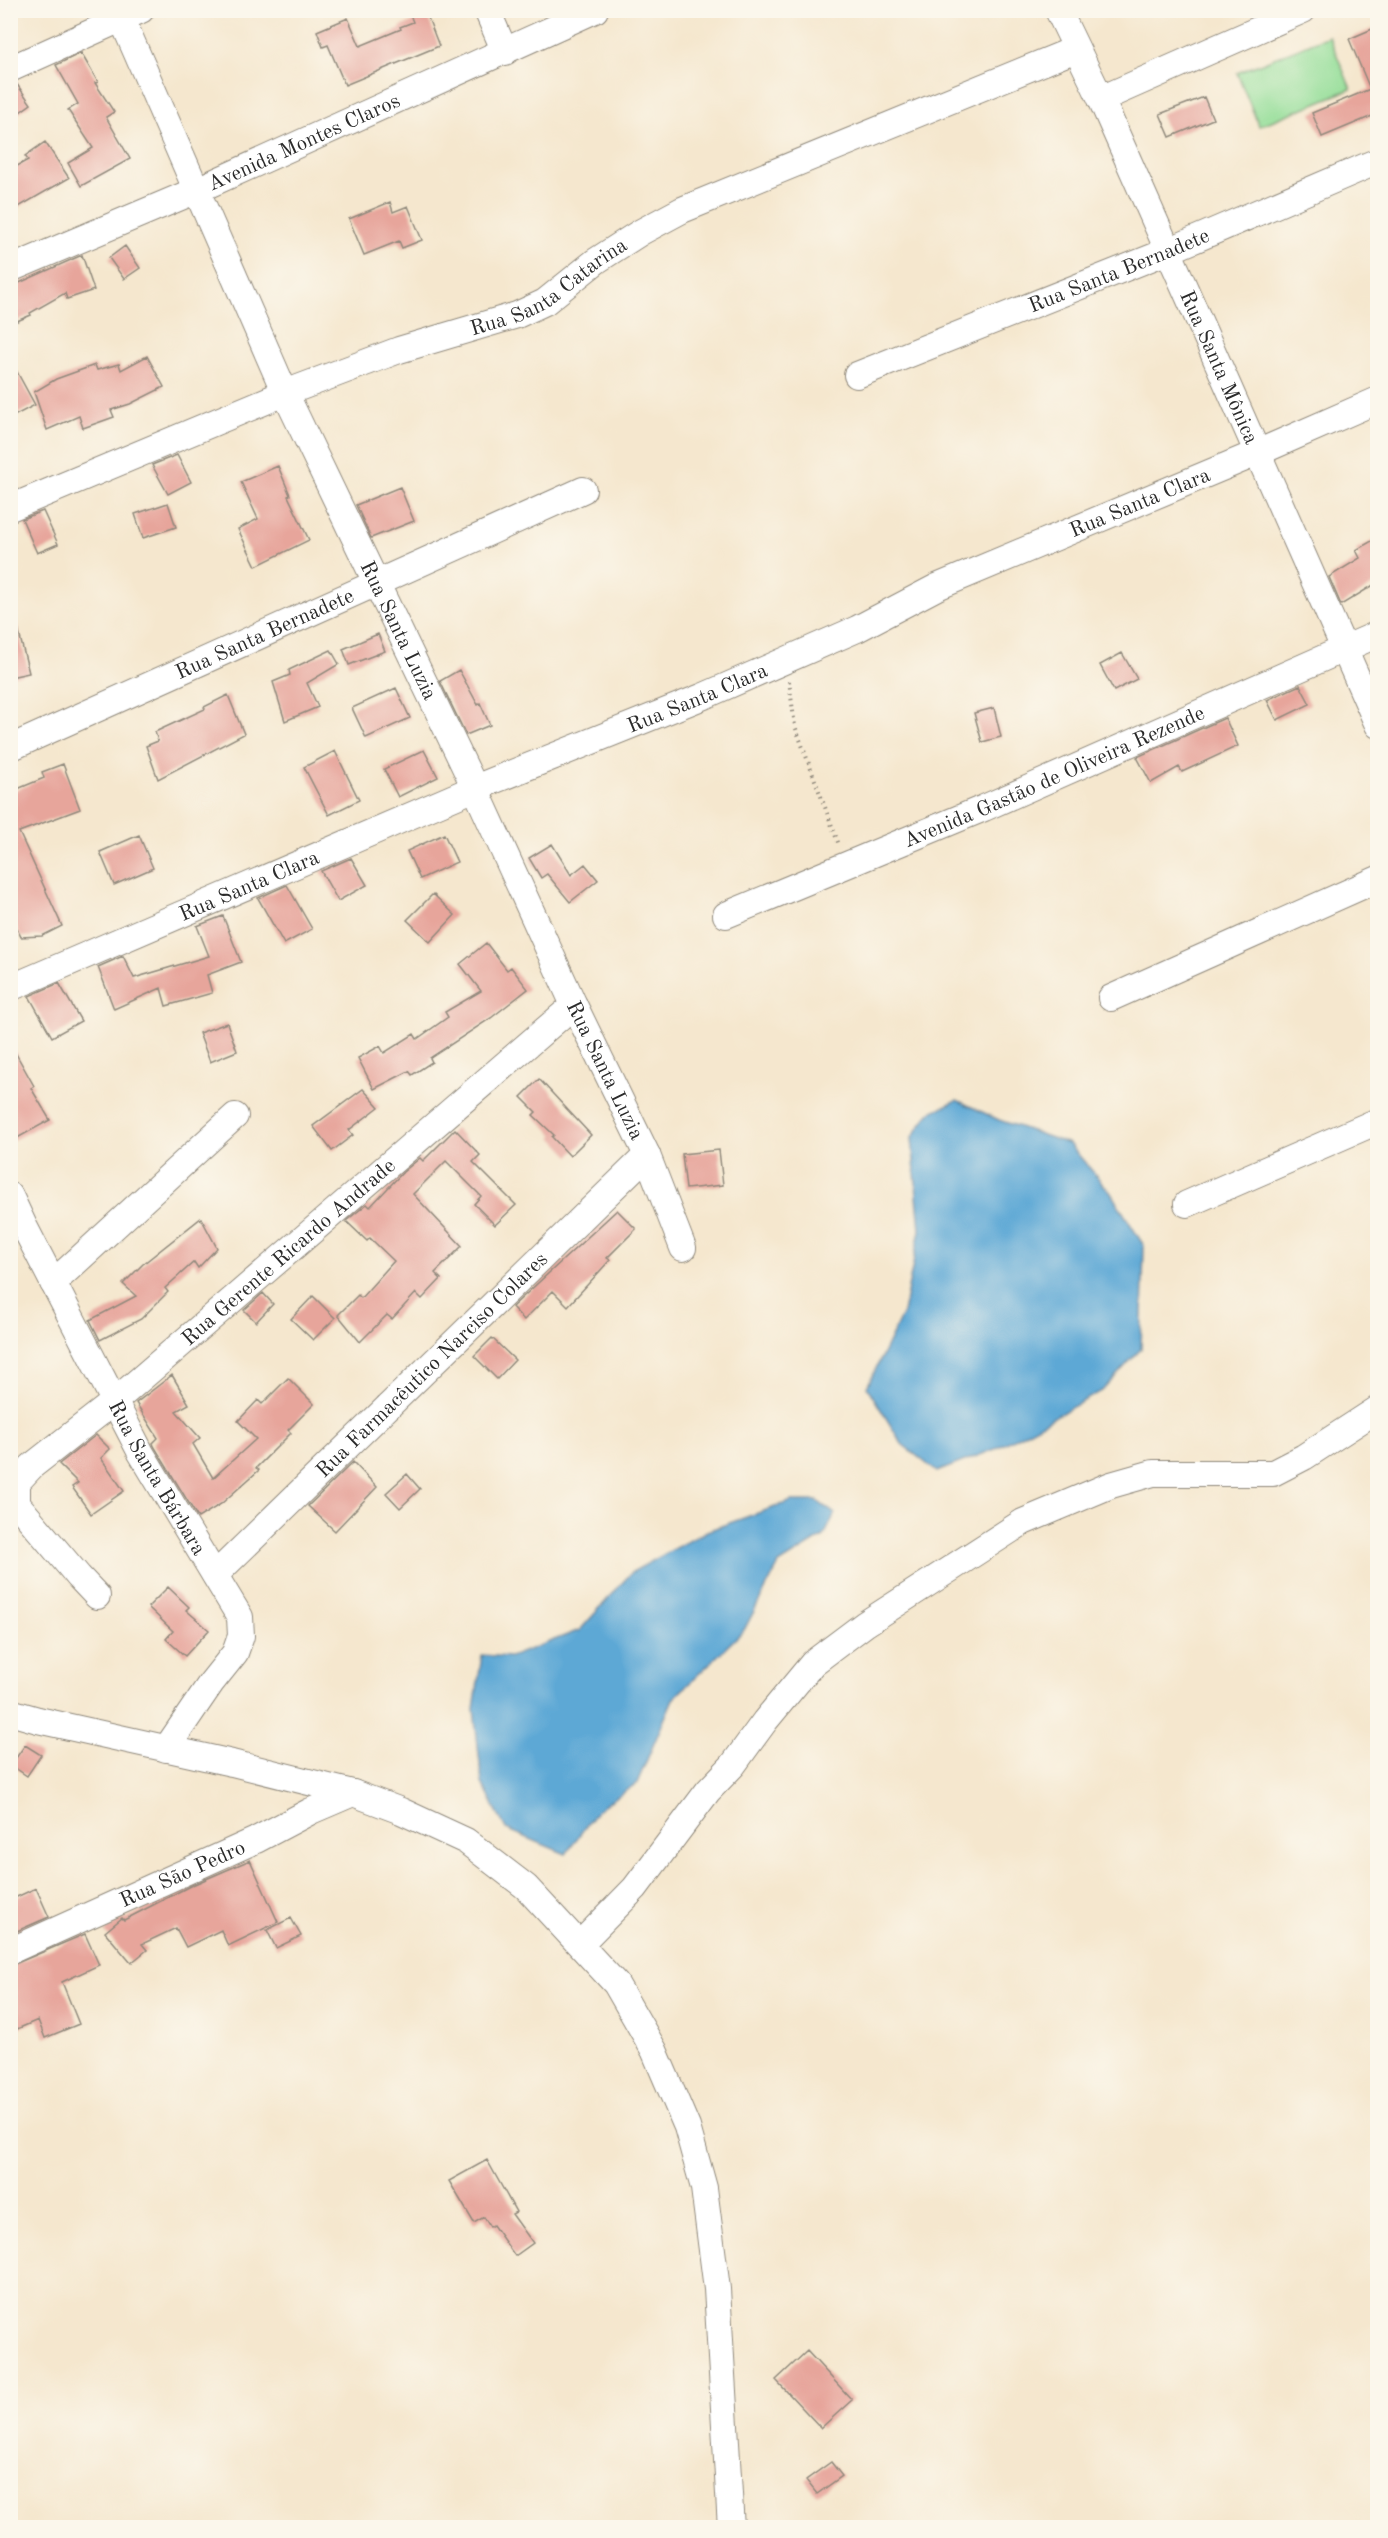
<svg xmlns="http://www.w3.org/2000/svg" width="1388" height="2538" font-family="'Old Standard TT',serif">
<rect width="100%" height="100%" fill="#fbf7ec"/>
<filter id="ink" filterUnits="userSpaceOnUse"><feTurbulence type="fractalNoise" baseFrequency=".0167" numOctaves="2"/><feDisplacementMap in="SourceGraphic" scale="12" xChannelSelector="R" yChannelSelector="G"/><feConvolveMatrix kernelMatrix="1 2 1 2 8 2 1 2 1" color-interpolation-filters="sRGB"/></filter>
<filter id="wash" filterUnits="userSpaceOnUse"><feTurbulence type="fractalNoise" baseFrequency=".008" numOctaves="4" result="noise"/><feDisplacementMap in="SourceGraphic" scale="24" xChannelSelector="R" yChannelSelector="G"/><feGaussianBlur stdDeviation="1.35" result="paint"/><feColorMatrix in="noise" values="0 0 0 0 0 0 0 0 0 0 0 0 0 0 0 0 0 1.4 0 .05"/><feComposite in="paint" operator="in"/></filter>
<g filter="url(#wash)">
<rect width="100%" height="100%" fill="#f5e7ce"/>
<path fill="#95de99" stroke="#608462" stroke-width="1.5" d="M1329,36L1351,89L1259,126L1237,73Z"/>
<path fill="#5da8d5" stroke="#446a80" stroke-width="1.5" d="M957,1100L999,1120L1069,1144L1111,1193L1144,1246L1141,1349L1102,1391L995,1449L937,1472L902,1444L867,1387L903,1313L920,1230L912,1138L929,1113Z
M792,1501H817L835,1514L824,1536L779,1564L744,1630L673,1699L637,1783L597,1810L566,1854L506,1829L482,1783L474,1709L482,1655L510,1657L580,1630L632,1572L707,1531Z"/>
<g id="blocks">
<path fill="#e7a59b" d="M408,10H425L439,46L345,85L328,45L323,47L317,31L348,18L360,46L401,29L400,27L413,22Z
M1377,27V114L1322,137L1312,113L1370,89L1349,39Z
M81,53L98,82L95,83L114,112L106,117L130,159L81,186L68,163L93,148L68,110L78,104L56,65Z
M16,83L31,104L10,119V84Z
M1204,97L1213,119L1170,137L1160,114Z
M45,142L69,178L10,212V170L28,160L25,156Z
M390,202L393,212L408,206L422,240L402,248L399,241L364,255L349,219Z
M125,246L140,268L124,279L109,258Z
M82,255L94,290L67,299L65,293L30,313L31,315L10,324V287Z
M147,356L164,387L130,404L111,410L114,417L83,428L79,416L47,430L34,392L56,379L95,365L97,370L119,364L121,370Z
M10,359L35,405L10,418Z
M177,455L191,482L168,494L152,465Z
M278,466L290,495L288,496L309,540L256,566L238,529L258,519L241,482Z
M400,487L414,521L371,538L356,505Z
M168,503L176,527L143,538L135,514Z
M43,511L58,544L37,553L22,519Z
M1377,538V583L1341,605L1329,577L1360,558L1356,550Z
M16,621L29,673L10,677V622Z
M378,634L385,651L349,665L343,649Z
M331,650L339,664L307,683L318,707L285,721L273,682L290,675L289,670Z
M1122,653L1137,679L1114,691L1100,665Z
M459,670L478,705L480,703L490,725L466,735L440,681Z
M1300,685L1310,704L1277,720L1267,700Z
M396,688L410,718L366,738L352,708Z
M228,695L244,734L158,779L146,746L158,741L155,732L205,709L204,707Z
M994,708L1001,737L982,742L974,713Z
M1225,718L1238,746L1182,772L1179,767L1151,783L1137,757Z
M424,750L438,777L398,797L384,769Z
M335,751L359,800L329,815L304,767Z
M63,764L80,809L19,832L62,926L42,936L21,937L10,914V792L44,778L42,772Z
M444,834L457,862L420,879L407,851Z
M139,835L153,868L114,885L100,852Z
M552,844L571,875L585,864L598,880L570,902L547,874L541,878L529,858Z
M351,858L367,885L338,901L321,871Z
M287,885L312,929L284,944L258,898Z
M433,894L455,915L430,942L407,920Z
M223,916L241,962L207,975L212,993L166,1006L161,988L114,1009L98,967L123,956L134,978L209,956L197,926Z
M486,943L507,970L511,967L528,989L491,1018L430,1058L432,1062L412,1075L409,1071L374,1089L358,1058L380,1046L384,1053L414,1034L417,1039L448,1017L445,1012L481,991L460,964Z
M59,983L81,1021L52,1037L29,996Z
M227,1023L237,1051L210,1062L199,1033Z
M10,1043L34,1086L31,1088L50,1120L10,1142Z
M539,1079L591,1135L570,1156L552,1137L554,1135L533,1115L536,1112L521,1097Z
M363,1089L379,1107L349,1130L353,1135L332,1151L313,1126Z
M455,1129L480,1155L473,1162L516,1205L495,1225L474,1204L481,1196L446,1161L413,1194L462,1246L435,1273L441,1279L422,1299L416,1293L392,1319L387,1315L360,1342L338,1315L358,1295L361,1298L394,1261L370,1238L367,1241L346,1221L367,1204L370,1207L403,1172L420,1158L423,1161Z
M719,1150L723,1185L686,1189L682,1154Z
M617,1210L636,1229L607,1258L610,1260L568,1306L553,1291L524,1320L512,1307Z
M201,1218L217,1248L198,1268L194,1262L165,1288L168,1292L141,1319L100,1340L90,1320L136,1296L123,1284L143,1264Z
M263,1293L273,1304L256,1322L244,1310Z
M313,1296L335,1318L313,1340L291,1319Z
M492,1338L515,1360L497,1379L474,1356Z
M172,1375L189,1404L176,1411L200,1438L193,1444L213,1478L256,1439L238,1421L258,1400L262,1404L288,1378L314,1404L288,1430L291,1433L256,1468L259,1470L221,1504L198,1518L154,1446L153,1443L158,1438L136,1403Z
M96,1435L110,1449L101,1458L124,1491L91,1514L72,1487L78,1483L59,1464Z
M353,1462L377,1487L335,1531L308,1506Z
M407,1474L420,1489L400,1508L386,1493Z
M168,1587L189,1607L186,1610L209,1630L185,1656L166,1639L173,1631L148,1607Z
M25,1745L41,1755L27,1776L11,1765Z
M250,1860L278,1922L228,1946L221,1930L186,1947L176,1928L142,1944L147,1950L131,1963L105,1932L122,1918L124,1920L190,1886Z
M36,1888L49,1917L10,1934V1900Z
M291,1918L301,1936L276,1948L267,1930Z
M85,1934L99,1965L62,1982L79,2024L45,2038L38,2020L10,2032V1966Z
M487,2160L516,2212L512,2214L533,2243L515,2256L493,2225L490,2227L484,2217L474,2223L449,2181Z
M807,2351L852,2400L821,2428L776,2380Z
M831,2462L842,2476L817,2494L806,2480Z"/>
</g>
</g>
<g filter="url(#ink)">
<use href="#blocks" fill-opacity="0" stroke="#90897c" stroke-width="1.5"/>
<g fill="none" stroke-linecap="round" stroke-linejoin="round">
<defs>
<g id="minor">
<path id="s1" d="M118,10L285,393L475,788L574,1005L647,1155L683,1248"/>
<path d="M487,10L505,52"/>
<path id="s2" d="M1058,10L1101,99L1378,725"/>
<path d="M10,69L141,10"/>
<path d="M1101,99L1303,10"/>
<path id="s3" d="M10,269L197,190L595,10"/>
<path id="s4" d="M857,375L1168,251L1378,161"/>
<path id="s5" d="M10,508L285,393L399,350L517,315L545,302L596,261L641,232L682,210L1076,49"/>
<path id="s6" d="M10,748L583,490"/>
<path id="s7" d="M726,915L984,808L1378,634"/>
<path id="s8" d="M10,988L475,788L704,696L857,629L937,587L1257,453L1378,400"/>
<path d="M1111,998L1378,879"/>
<path id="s9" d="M10,1196L24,1226L141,1453L240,1617L241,1636L235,1653L211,1683L166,1749"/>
<path d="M1187,1204L1378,1121"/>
<path d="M53,1283L235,1116"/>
<path id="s10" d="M215,1575L647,1155"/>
<path id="s11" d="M97,1596L79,1577L17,1504V1482L32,1466L115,1401L574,1005"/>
<path d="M10,1712L38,1720L232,1763L353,1793L401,1811L466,1841L526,1887L616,1984L654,2050L687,2127L704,2188L717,2289L731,2528"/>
<path d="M580,1944L635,1888L708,1791L733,1765L765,1721L813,1663L865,1624L1023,1522L1111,1485L1153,1473H1273L1304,1457L1378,1409"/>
<path id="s12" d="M10,1951L256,1840L311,1811L353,1793"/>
</g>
</defs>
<use href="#minor" stroke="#90897c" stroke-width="28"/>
<path stroke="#90897c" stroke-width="4" stroke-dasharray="1.5 4.5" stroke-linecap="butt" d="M789,681L795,726L839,845"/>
<use href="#minor" stroke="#fff" stroke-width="26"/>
</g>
</g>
<g text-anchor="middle" stroke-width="6" stroke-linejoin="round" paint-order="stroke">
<g font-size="21" fill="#2b2b2b" stroke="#fbf7ec">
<text dy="7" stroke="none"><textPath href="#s3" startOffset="320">Avenida Montes Claros</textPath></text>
<text dy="7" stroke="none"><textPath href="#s4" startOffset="282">Rua Santa Bernadete</textPath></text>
<text dy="7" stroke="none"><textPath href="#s5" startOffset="584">Rua Santa Catarina</textPath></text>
<text dy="7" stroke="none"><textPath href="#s2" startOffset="392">Rua Santa Mônica</textPath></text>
<text dy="7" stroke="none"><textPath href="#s8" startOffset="1230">Rua Santa Clara</textPath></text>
<text dy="7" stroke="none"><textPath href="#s1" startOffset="681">Rua Santa Luzia</textPath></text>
<text dy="7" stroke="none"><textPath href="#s6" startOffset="279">Rua Santa Bernadete</textPath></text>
<text dy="7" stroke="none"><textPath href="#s8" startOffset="746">Rua Santa Clara</textPath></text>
<text dy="7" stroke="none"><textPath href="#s7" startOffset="356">Avenida Gastão de Oliveira Rezende</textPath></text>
<text dy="7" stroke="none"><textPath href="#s8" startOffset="260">Rua Santa Clara</textPath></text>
<text dy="7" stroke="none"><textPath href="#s1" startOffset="1167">Rua Santa Luzia</textPath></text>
<text dy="7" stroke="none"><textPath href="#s11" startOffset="500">Rua Gerente Ricardo Andrade</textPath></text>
<text dy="7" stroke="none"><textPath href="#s10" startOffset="302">Rua Farmacêutico Narciso Colares</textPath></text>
<text dy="7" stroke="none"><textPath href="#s9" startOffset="318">Rua Santa Bárbara</textPath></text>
<text dy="7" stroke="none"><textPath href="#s12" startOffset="189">Rua São Pedro</textPath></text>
</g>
</g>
<rect width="1388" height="2538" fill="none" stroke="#fbf7ec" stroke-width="36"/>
</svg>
